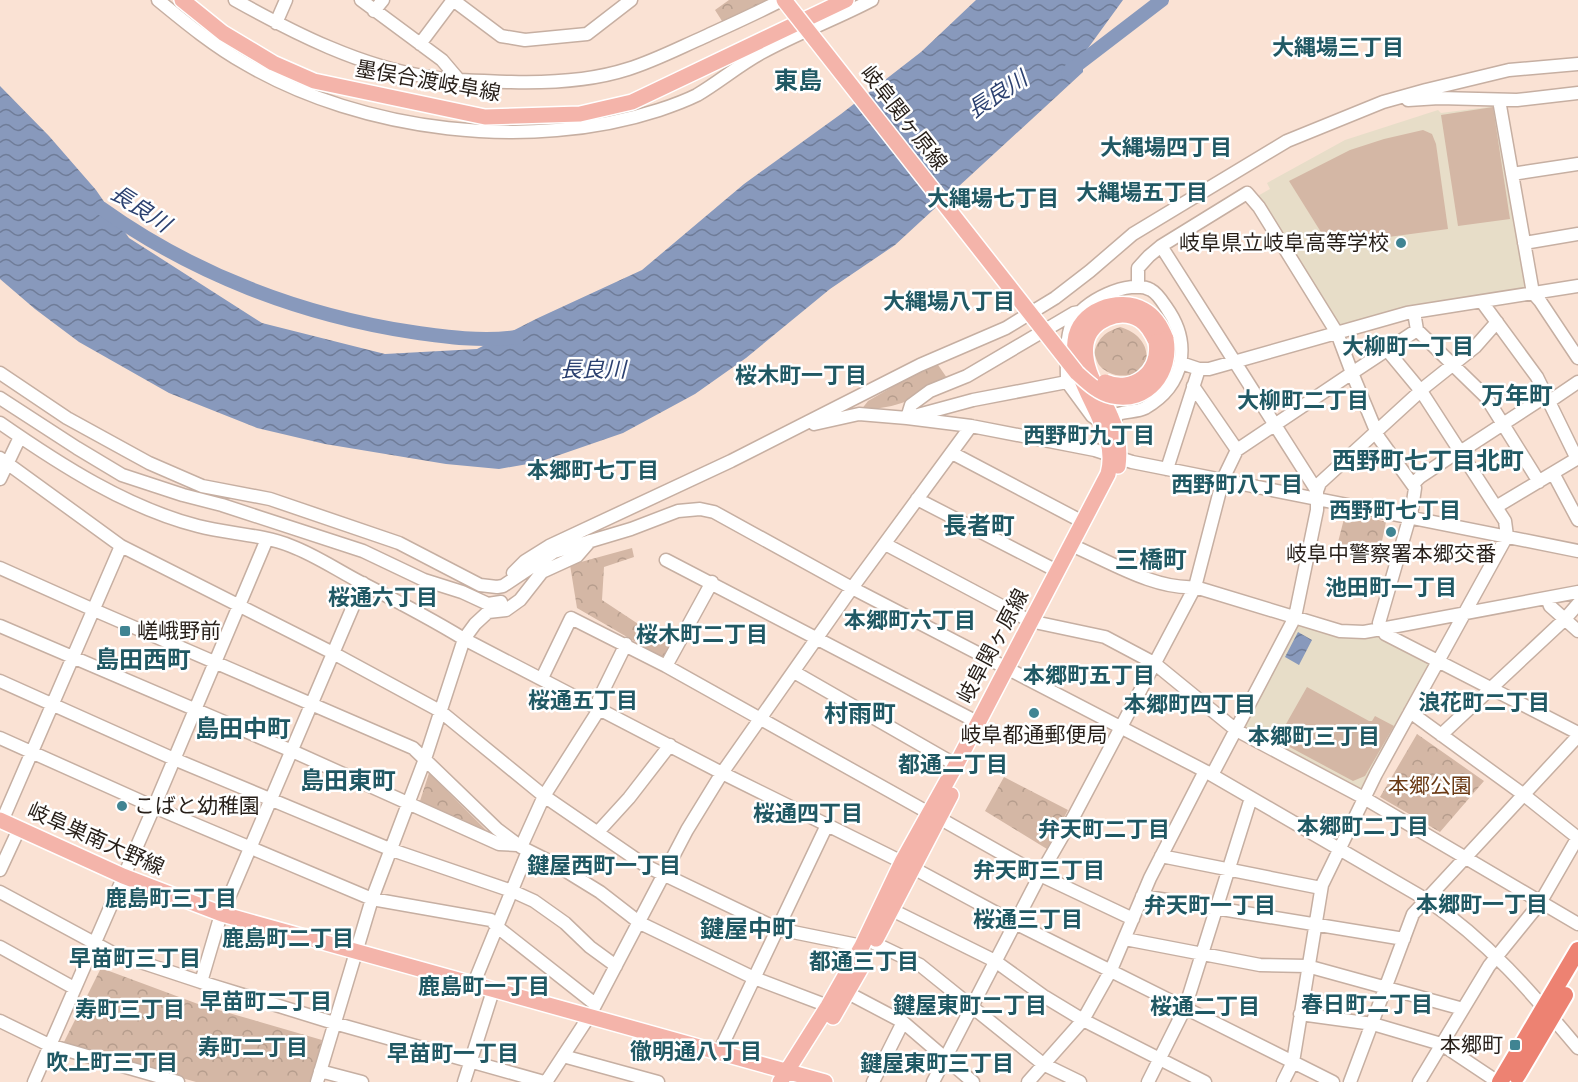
<svg xmlns="http://www.w3.org/2000/svg" width="1578" height="1082" font-family="Manrope,'Noto Sans JP',sans-serif">
<defs>
<pattern id="park-crowns" width="20" height="18" patternUnits="userSpaceOnUse" patternTransform="scale(1.5)"><rect width="20" height="18" fill="#d4b7a5"/><path d="M2 6a3 3 0 1 1 6 0M12 15a3 3 0 1 1 6 0" fill="none" stroke="#b69d8d"/></pattern>
<pattern id="water-waves" width="16" height="10" patternUnits="userSpaceOnUse" patternTransform="scale(1.5)"><rect width="16" height="10" fill="#8899bc"/><path d="M0 5q4-4 8 0t8 0" fill="none" stroke="#6f7c98"/></pattern>
</defs>
<rect width="100%" height="100%" fill="#fae2d4"/>
<path fill="#e7ddc8" d="M1496,106L1527,288L1339,329L1254,198L1270,189L1267,183L1345,140L1438,110L1441,113Z
M1296,623L1340,636L1358,639L1378,635L1433,663L1365,792L1241,730Z"/>
<path fill="#d4b7a5" d="M1493,107L1510,219L1458,226L1441,115Z
M1423,130L1432,134L1436,144L1448,229L1329,245L1289,181L1350,150L1384,139Z
M1307,687L1369,721H1372L1375,716L1394,726L1365,776L1353,781L1284,744L1283,740L1290,727L1286,724Z"/>
<path fill="url(#park-crowns)" d="M729,0H766L765,4L727,23L722,21L715,10Z
M1120,327C1157,337 1155,381 1116,375C1111,374 1103,370 1100,366C1097,363 1096,357 1094,353C1099,337 1105,332 1120,327Z
M936,362L947,378C916,399 899,408 861,410L868,401Z
M1346,511L1386,522L1378,560L1337,546Z
M632,548L634,557L604,567L602,600L670,645L665,659L577,608L570,565Z
M1417,734L1484,781L1440,832L1380,797Z
M429,773L496,840L419,804Z
M1004,777L1068,810L1047,849L985,811Z
M101,968L198,1004L322,1040L312,1082H196L63,1044Z"/>
<path fill="url(#water-waves)" d="M976,0H1123L1083,55V72L895,245L830,289L746,358L695,394L623,433L539,462L499,469L446,464L325,444L257,428L169,393L79,342L35,309L0,279V86L49,136L96,190L129,238L262,323L385,354L477,349L538,318L642,270L744,184L841,114L921,52Z
M1298,632L1312,640L1299,665L1285,657Z"/>
<g fill="none" stroke-linecap="round" stroke-linejoin="round">
<path stroke="#8899bc" stroke-width="14" d="M1068,72L1162,0
M101,208C193,274 301,315 412,332C446,337 483,342 517,337"/>
<defs>
<path id="minor" d="M158,0C186,23 214,46 246,64C363,132 530,152 659,110C671,106 685,101 697,95C719,82 739,65 761,53C797,33 836,19 872,0
M235,0C294,33 361,67 429,77C456,81 484,81 511,82C550,83 591,81 628,69C654,61 679,48 704,37C730,25 757,13 782,0
M361,0L442,60L459,80
M453,0L501,36L525,40L587,34L631,0
M374,11L383,0
M276,23L286,0
M420,44L453,0
M1408,100L1439,98L1517,100L1578,93
M1499,100L1533,293L1540,301L1578,358
M1512,174L1578,164
M1524,243L1578,234
M1161,246L1317,491
M1482,302L1537,377L1577,459
M1414,312L1417,330L1486,397L1539,482
M1417,330L1352,373L1379,438L1415,488L1412,509L1379,623L1385,634L1578,733
M1181,363L1199,369H1209L1407,313L1578,286
M0,373L67,418L149,463L202,486L270,499L399,543L480,585L497,587L503,586L554,552L631,529L678,511L700,509L714,512L852,588L1205,771L1427,900C1488,941 1531,992 1578,1048
M1067,382L1092,416L1098,420
M1193,386L1237,450
M0,398L77,448L122,475L183,495L222,505L363,551L424,580L462,592L488,604L501,602
M1550,401L1578,382
M914,416L973,400L1067,382C1067,362 1065,341 1072,323C1081,302 1130,278 1151,290C1157,293 1162,301 1166,307C1192,343 1185,385 1145,408C1137,412 1127,411 1118,414L1113,423
M907,418L911,405L930,391L967,376L1074,313L1079,312
M0,423C59,464 127,508 198,526C228,534 261,534 291,546C315,555 337,570 360,582C395,600 430,618 464,639L722,773L902,862L1015,923L1333,1082
M814,424L859,414L907,418L971,426L1095,450L1132,462L1578,551
M1460,452L1546,396
M952,453L1083,522
M0,458L121,546L333,653L440,711L544,796L646,866L778,929L862,946
M1167,469L1199,369
M1553,473L1578,520
M0,479L20,437
M1413,484L1420,477L1459,451
M917,499L1057,571
M1496,507L1578,458
M885,544L1030,621
M1071,545C1109,561 1155,590 1195,587L1340,631L1364,632L1381,629L1578,592
M666,560L977,722
M0,568L94,610L413,748L497,829L521,847L553,863L600,892L640,923L754,978L828,1006
M513,573L525,561L549,546L731,461L920,365L1006,328L1055,298L1090,271L1133,234L1287,141L1383,102L1426,90L1509,70L1578,64
M1547,598L1550,606L1578,631
M1039,623L1105,637L1154,663L1236,730L1364,798L1578,924
M0,626L292,751L499,844L517,845
M666,666L712,582
M794,672L956,765
M542,678L571,618L666,666L929,813
M0,681L174,759L392,850L512,891L534,901L565,923L590,947L616,966
M1410,712L1524,795L1578,838
M1441,735L1565,619L1578,604
M0,738L154,807L372,899L491,920L496,926L595,1004
M1212,775L1295,617L1317,510V491L1320,483L1426,386L1475,347L1497,322
M939,818L1040,875L1133,919
M2,821L121,546
M598,832L629,798L670,745
M521,847L544,796L600,708L599,699L626,644
M1161,856L1321,888
M0,870L19,829
M0,892L113,953L201,982L334,1023L544,1082
M1142,896L1404,939
M892,910L995,961L1045,997L1083,1020L1205,1082
M222,914L363,583
M1125,939L1260,965L1307,966L1463,1009
M874,943L920,965L1043,1064L1080,1082
M0,947L74,988
M201,982L219,921
M474,983L528,851
M848,993L903,1022L973,1082
M1300,1014L1373,1024L1441,1044L1498,1082
M0,1021L49,1045L178,1082
M719,1052L827,825
M563,1056L658,1082
M320,1071L362,1082
M34,1082L154,807L267,539
M317,1082L372,899L425,759L464,639L475,624L488,612L506,610L520,600L542,572L577,556L590,541
M464,1082L491,997
M546,1082L590,1015L687,830L722,773L852,588L971,426
M873,1082L903,1022
M933,1082L1040,875L1074,816L1195,587L1223,479L1237,450L1352,373L1337,333L1259,207L1247,193L1161,246L1149,256L1138,268V287
M1028,1082L1083,1020L1111,970L1150,878L1205,771
M1148,1082L1185,1008L1251,798
M1283,1082L1293,1062L1322,885L1376,774L1507,536L1505,521L1496,507L1421,391L1387,350
M1350,1082L1413,914L1578,736
M1419,1082L1489,966L1540,903L1578,837"/>
<path id="major" d="M182,0L223,33L273,63L314,81L485,117L580,114L632,102L846,0
M1118,466C1120,450 1118,432 1111,417C1102,395 1082,370 1086,344C1090,320 1120,308 1140,320C1148,325 1152,333 1156,342
M0,820L123,876L222,914L825,1082
M876,939L951,795
M833,1017L861,968
M780,1082L828,1006L862,946L902,862L956,765L1108,474C1121,428 1070,387 1075,341C1078,310 1119,296 1144,310C1155,316 1162,328 1166,339"/>
<path id="highway" d="M1517,1076L1565,995
M1500,1082L1578,950"/>
</defs>
<use href="#minor" stroke="#c6afa2" stroke-width="15"/>
<use href="#major" stroke="#fff" stroke-width="18"/>
<use href="#highway" stroke="#fff" stroke-width="20"/>
<use href="#minor" stroke="#fff" stroke-width="12"/>
<use href="#major" stroke="#f4b4aa" stroke-width="15"/>
<use href="#highway" stroke="#ed8272" stroke-width="16"/>
<defs>
<path id="major-bridge" d="M784,0L1077,373C1087,382 1098,393 1112,396C1148,404 1172,372 1166,339
M1105,382C1133,394 1161,372 1156,342"/>
</defs>
<use href="#major-bridge" stroke="#fff" stroke-width="18" stroke-linecap="butt"/>
<use href="#major-bridge" stroke="#f4b4aa" stroke-width="15"/>
</g>
<g fill="#408492" stroke="#fff" stroke-width="2">
<circle cx="1401" cy="243" r="6"/>
<circle cx="1391" cy="532" r="6"/>
<rect x="119" y="625" width="12" height="12" rx="3"/>
<circle cx="1034" cy="713" r="6"/>
<circle cx="122" cy="806" r="6"/>
<rect x="1509" y="1039" width="12" height="12" rx="3"/>
</g>
<g text-anchor="middle" stroke-width="5" stroke-linejoin="round" paint-order="stroke">
<g font-size="21" fill="#271f19" stroke="#fff">
<text transform="translate(428 81) rotate(10)" y="7">墨俣合渡岐阜線</text>
<text transform="translate(904 118) rotate(52)" y="7">岐阜関ヶ原線</text>
<text transform="translate(993 646) rotate(-62)" y="7">岐阜関ヶ原線</text>
<text transform="translate(96 839) rotate(24)" y="7">岐阜巣南大野線</text>
</g>
<g font-size="21" fill="#271f19" stroke="#fff" text-anchor="end">
<text x="1389" y="250">岐阜県立岐阜高等学校</text>
<text x="1391" y="561" text-anchor="middle">岐阜中警察署本郷交番</text>
<text x="137" y="638" text-anchor="start">嵯峨野前</text>
<text x="1034" y="742" text-anchor="middle">岐阜都通郵便局</text>
<text x="134" y="813" text-anchor="start">こばと幼稚園</text>
<text x="1503" y="1052">本郷町</text>
</g>
<g font-size="21" fill="#6b3a15" stroke="#fff">
<text x="1430" y="793">本郷公園</text>
</g>
<g font-size="22" font-weight="bold" fill="#215964" stroke="#fff">
<text x="1338" y="55">大縄場三丁目</text>
<text x="1166" y="155">大縄場四丁目</text>
<text x="1142" y="200">大縄場五丁目</text>
<text x="993" y="206">大縄場七丁目</text>
<text x="949" y="309">大縄場八丁目</text>
<text x="1408" y="354">大柳町一丁目</text>
<text x="801" y="383">桜木町一丁目</text>
<text x="1303" y="408">大柳町二丁目</text>
<text x="1089" y="443">西野町九丁目</text>
<text x="593" y="478">本郷町七丁目</text>
<text x="1237" y="492">西野町八丁目</text>
<text x="1395" y="518">西野町七丁目</text>
<text x="1391" y="595">池田町一丁目</text>
<text x="383" y="605">桜通六丁目</text>
<text x="910" y="628">本郷町六丁目</text>
<text x="702" y="642">桜木町二丁目</text>
<text x="1089" y="683">本郷町五丁目</text>
<text x="583" y="708">桜通五丁目</text>
<text x="1484" y="710">浪花町二丁目</text>
<text x="1190" y="712">本郷町四丁目</text>
<text x="1314" y="744">本郷町三丁目</text>
<text x="953" y="772">都通二丁目</text>
<text x="808" y="821">桜通四丁目</text>
<text x="1363" y="834">本郷町二丁目</text>
<text x="1104" y="837">弁天町二丁目</text>
<text x="604" y="873">鍵屋西町一丁目</text>
<text x="1039" y="878">弁天町三丁目</text>
<text x="171" y="906">鹿島町三丁目</text>
<text x="1482" y="912">本郷町一丁目</text>
<text x="1210" y="913">弁天町一丁目</text>
<text x="1028" y="927">桜通三丁目</text>
<text x="288" y="946">鹿島町二丁目</text>
<text x="135" y="966">早苗町三丁目</text>
<text x="864" y="969">都通三丁目</text>
<text x="484" y="994">鹿島町一丁目</text>
<text x="266" y="1009">早苗町二丁目</text>
<text x="1367" y="1012">春日町二丁目</text>
<text x="970" y="1013">鍵屋東町二丁目</text>
<text x="1205" y="1014">桜通二丁目</text>
<text x="130" y="1017">寿町三丁目</text>
<text x="253" y="1055">寿町二丁目</text>
<text x="696" y="1059">徹明通八丁目</text>
<text x="453" y="1061">早苗町一丁目</text>
<text x="112" y="1070">吹上町三丁目</text>
<text x="937" y="1071">鍵屋東町三丁目</text>
</g>
<g font-size="22" font-style="italic" fill="#2c4170" stroke="#fff">
<text transform="translate(997 94) rotate(-33)" y="8">長良川</text>
<text transform="translate(141 208) rotate(33)" y="8">長良川</text>
<text x="593" y="377">長良川</text>
</g>
<g font-size="24" font-weight="bold" fill="#215964" stroke="#fff">
<text x="798" y="89">東島</text>
<text x="1517" y="404">万年町</text>
<text x="1428" y="469">西野町七丁目北町</text>
<text x="979" y="534">長者町</text>
<text x="1151" y="568">三橋町</text>
<text x="143" y="668">島田西町</text>
<text x="860" y="722">村雨町</text>
<text x="243" y="737">島田中町</text>
<text x="348" y="789">島田東町</text>
<text x="748" y="937">鍵屋中町</text>
</g>
</g>
</svg>
